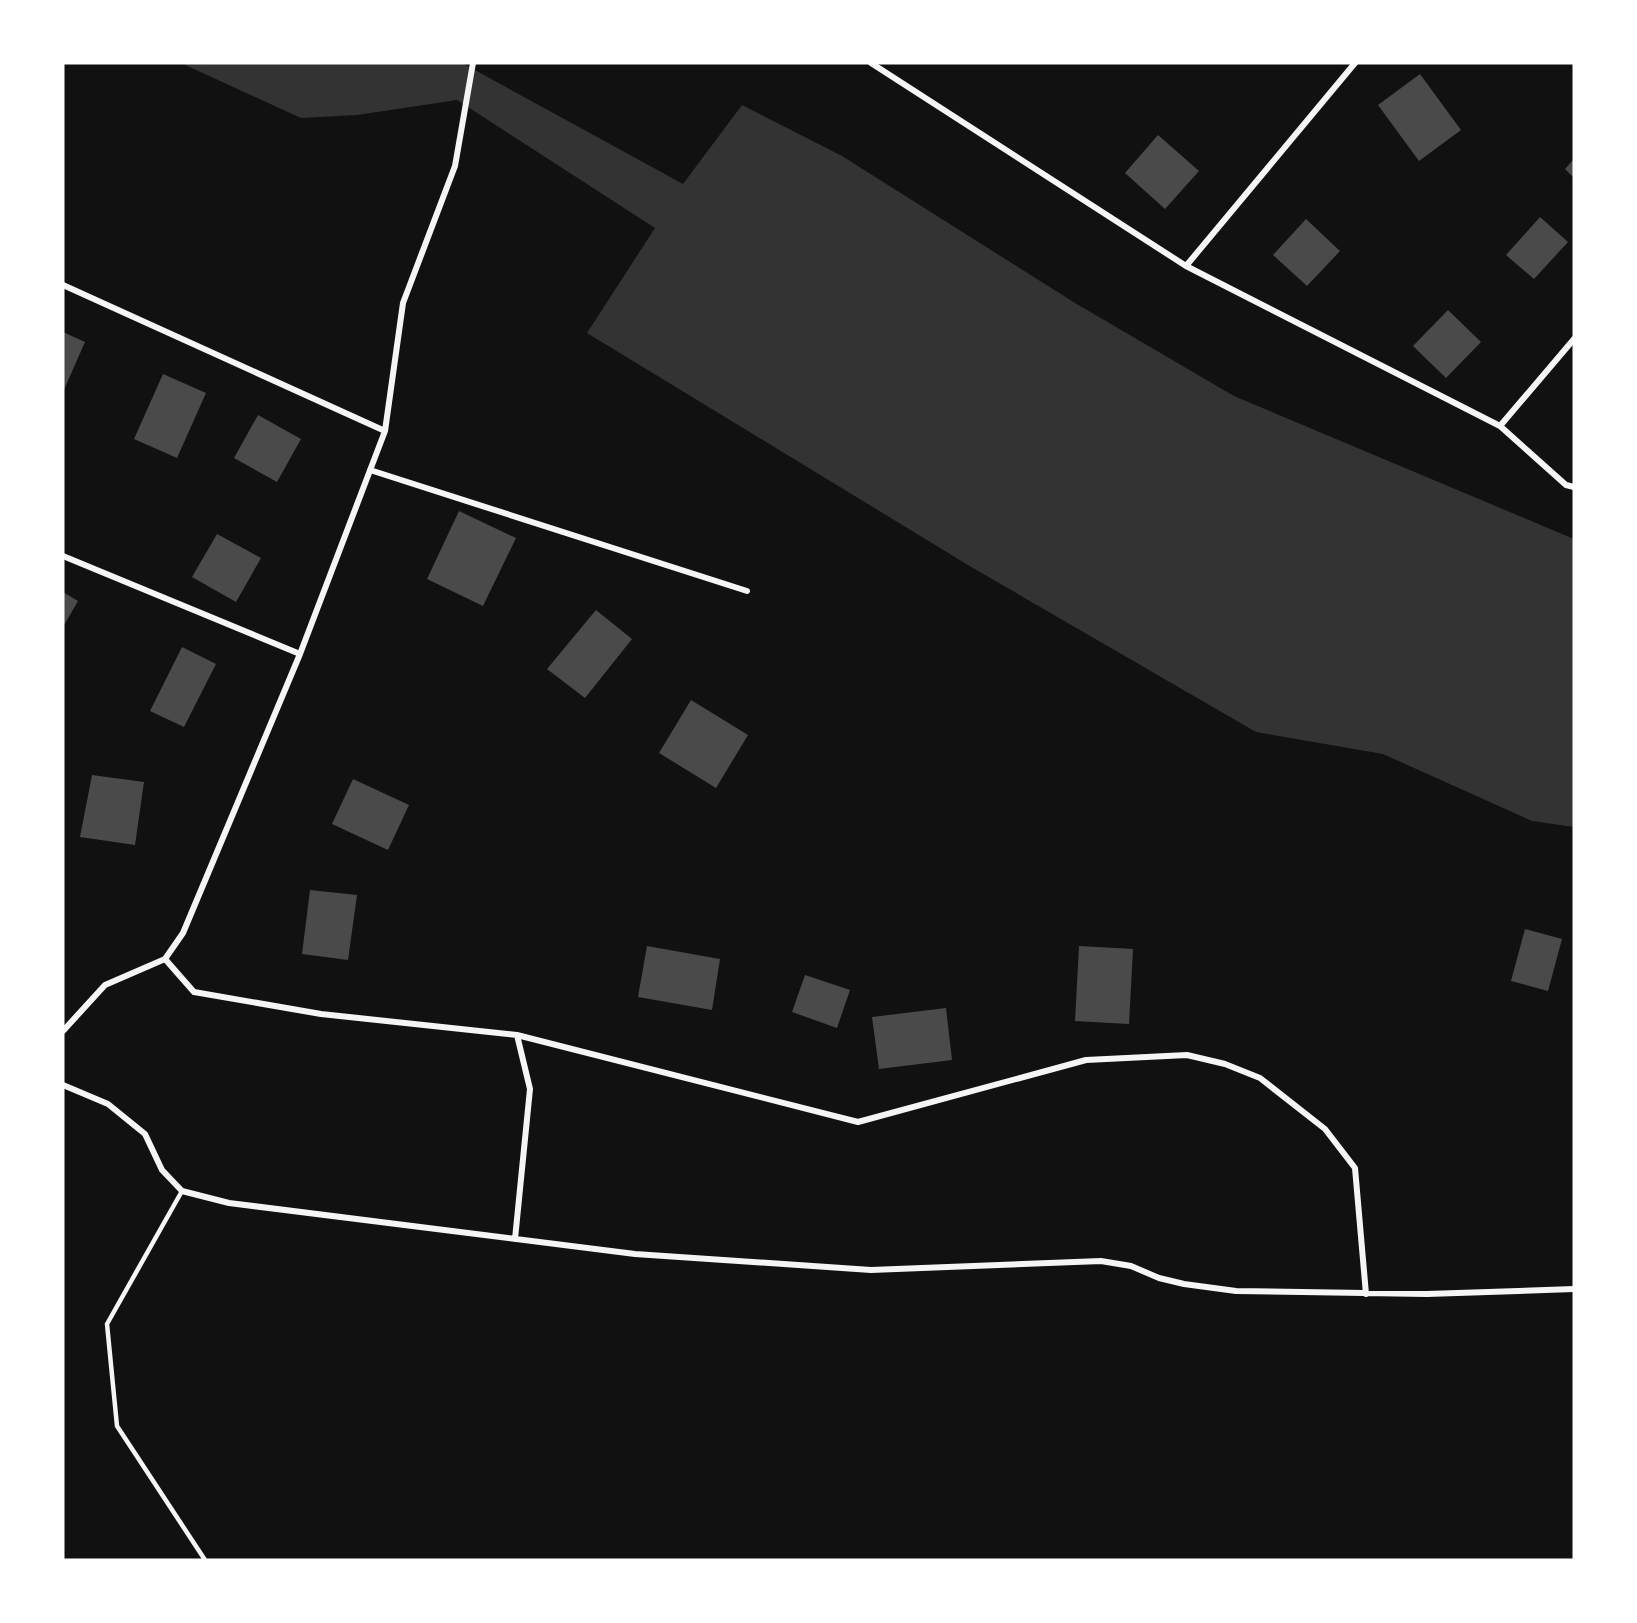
<svg xmlns="http://www.w3.org/2000/svg" width="1637" height="1623" font-family="Spectral,serif">
<rect width="100%" height="100%" fill="#111"/>
<path fill="#333" d="M181,63H462L683,184L742,105L842,156L1075,303L1234,396L1574,539V827L1532,821L1383,754L1256,732L973,568L587,333L655,228L457,100L357,115L301,118Z"/>
<path fill="#4a4a4a" d="M1420,74L1461,130L1419,161L1378,105Z
M1158,135L1199,171L1165,209L1125,173Z
M1574,159V178L1565,169Z
M1540,217L1568,242L1534,279L1506,255Z
M1306,219L1340,251L1307,286L1273,255Z
M1448,310L1481,342L1446,378L1413,346Z
M63,332L85,342L63,392Z
M163,374L206,393L177,458L134,439Z
M258,415L301,439L277,482L234,458Z
M459,511L516,538L483,606L427,579Z
M217,534L261,558L236,602L192,577Z
M63,592L78,601L63,627Z
M596,610L632,639L585,698L547,669Z
M182,647L216,664L184,727L150,711Z
M691,700L748,735L716,788L659,753Z
M92,775L144,782L135,845L80,837Z
M353,779L409,805L388,850L332,824Z
M310,890L357,895L348,960L302,954Z
M1525,929L1562,939L1548,991L1511,981Z
M647,946L720,959L712,1010L638,997Z
M1079,946L1133,949L1129,1024L1075,1021Z
M805,975L850,990L837,1028L792,1012Z
M946,1008L952,1060L879,1069L872,1017Z"/>
<g fill="none" stroke-linecap="round" stroke-linejoin="round">
<path stroke="#f5f5f5" stroke-width="4.5" d="M182,1191L107,1324L117,1426L205,1560"/>
<path stroke="#f5f5f5" stroke-width="6" d="M871,63L1186,266L1500,426L1566,485L1574,487
M1186,266L1355,63
M63,285L385,431
M1500,426L1574,339
M370,470L747,591
M63,556L300,654
M165,959L194,992L321,1014L517,1035L858,1122L1086,1060L1187,1055L1225,1064L1260,1078L1325,1129L1355,1168L1366,1294
M63,1031L105,985L165,959L183,933L300,654L385,431L403,303L455,166L473,63
M63,1085L108,1104L145,1134L162,1170L182,1191L229,1203L635,1254L871,1270L1101,1261L1131,1266L1159,1278L1184,1284L1236,1291L1427,1294L1574,1289
M515,1239L530,1089L517,1035"/>
</g>
<rect width="1637" height="1623" fill="none" stroke="#ffffff" stroke-width="129"/>
</svg>
